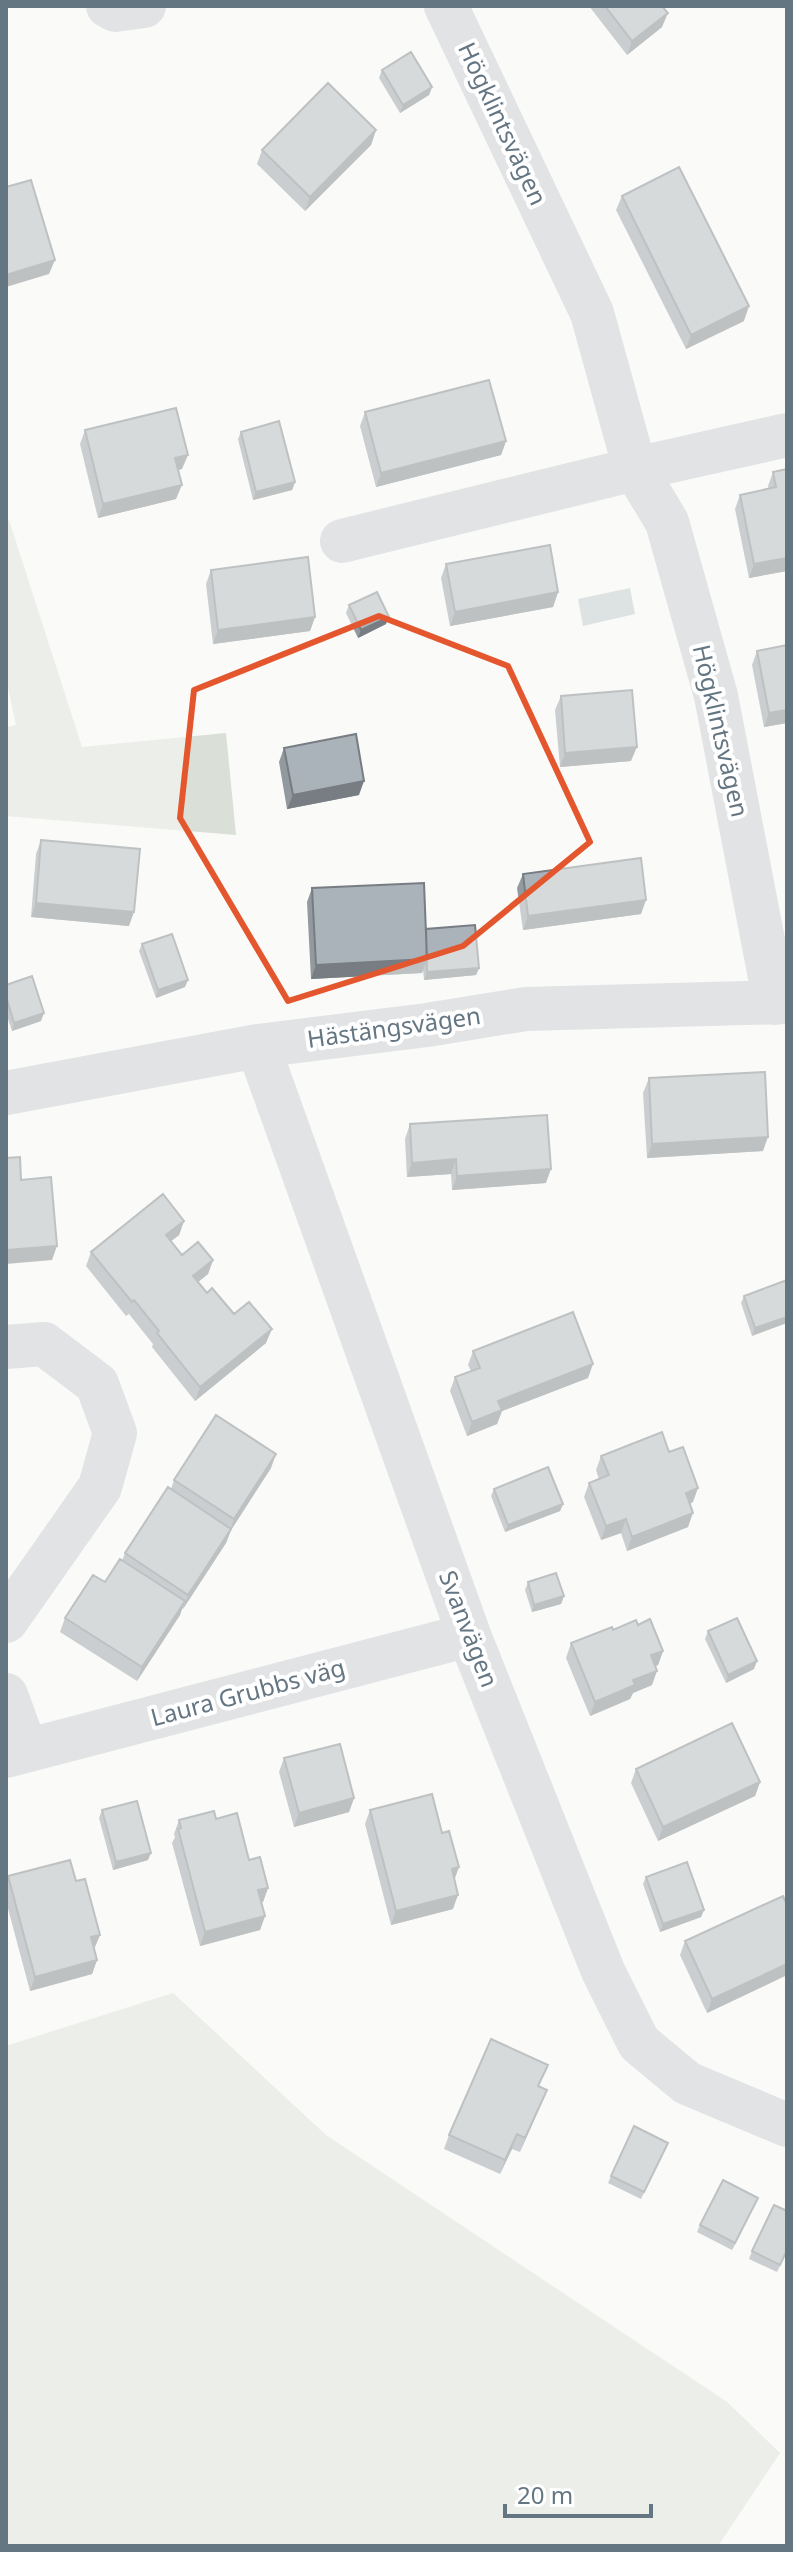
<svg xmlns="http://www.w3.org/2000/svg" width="793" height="2552" font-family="'Noto Sans',sans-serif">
<rect width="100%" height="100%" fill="#fafaf8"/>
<path fill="#dadfd7" d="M9,520L82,747L226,733L236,835L6,816V727L16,725L6,678V522Z
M173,1993L326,2135L727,2402L780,2453L718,2546H6V2046Z"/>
<path fill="#bbc7cb" d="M630,588L635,614L583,626L578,599Z"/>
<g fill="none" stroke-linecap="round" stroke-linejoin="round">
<path stroke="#c3c8cc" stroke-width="44" d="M108,6L115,10L144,6
M446,6L592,313L635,469L667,522L716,696L775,1003
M342,541L635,469L787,435
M258,1046L469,1635L603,1971L639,2043L687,2083L787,2125
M6,1093L258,1046L427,1025L526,1009L787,1002
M6,1347L44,1344L97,1384L115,1433L100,1487L6,1621
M6,1695L26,1750
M6,1756L469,1635"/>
</g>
<path fill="#929a9f" d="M589,6H662V27L627,55Z
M382,70L432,87L429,95L400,113L379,78Z
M376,130L371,145L305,211L257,164L262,150Z
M622,196L744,321L686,349L616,210Z
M365,412L506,441L501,455L376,487L360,426Z
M85,430L182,469L178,470L176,499L98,518L80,444Z
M241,432L295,482L292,490L253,500L238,439Z
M787,469V571L749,578L735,509L740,495L769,489L768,486L773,472Z
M446,564L558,592L553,607L450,626L441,578Z
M211,570L315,617L310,631L213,644L206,584Z
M349,605L386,624L358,638L346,613Z
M787,645V723L764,727L752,665L757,651Z
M561,696L631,761L560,767L555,710Z
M284,748L359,795L287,809L279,762Z
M41,840L129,926L31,917L36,854Z
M523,874L641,914L523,930L517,888Z
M312,888L426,929L479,968L476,975L424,980L423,970L422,973L311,979L307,902Z
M142,944L185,987L156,998L139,951Z
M6,985L41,1021L12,1031L6,1013Z
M649,1078L763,1151L647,1158L643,1093Z
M410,1124L546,1183L452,1190L451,1174L407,1177L405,1139Z
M184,1221L179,1235L171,1241L182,1255L213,1260L208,1274L198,1282L207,1293L266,1343L195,1401L152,1347L153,1344L129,1314L126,1316L86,1266L91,1252Z
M787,1280L752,1336L741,1303L744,1296Z
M473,1351L588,1378L502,1411L497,1424L467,1436L450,1391L455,1377L471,1371L468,1365Z
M669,1452L693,1502L690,1504L688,1527L627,1551L621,1533L601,1540L584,1497L589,1483L599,1479L596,1470L601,1456Z
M271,1468L231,1530L226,1543L183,1609L182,1608L180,1615L137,1681L60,1632L65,1618L105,1582L122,1561L125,1553L171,1489L174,1480Z
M494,1489L563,1504L560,1511L505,1532L491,1496Z
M528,1582L564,1596L561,1604L532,1612L525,1590Z
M638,1625L663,1651L658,1665L655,1666L652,1685L633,1693L630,1699L590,1716L566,1658L571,1643L613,1630Z
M708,1631L754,1669L726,1683L705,1639Z
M284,1758L354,1798L349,1812L294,1827L279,1772Z
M636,1769L760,1782L755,1796L658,1841L631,1783Z
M102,1810L148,1860L113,1870L99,1818Z
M370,1810L454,1880L453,1909L391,1925L365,1824Z
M216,1819L249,1860L268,1888L263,1902H261L265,1916L260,1930L200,1946L172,1843L175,1837L174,1834L179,1820Z
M8,1876L100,1935L94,1949L97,1960L92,1974L30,1991L6,1901V1882Z
M646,1877L704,1910L701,1917L660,1932L643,1884Z
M787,1905V1975L707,2013L680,1955L685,1941Z
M539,2087L541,2104L520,2152L512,2149L500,2174L444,2149L449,2135Z
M665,2150L641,2199L608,2183L611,2176Z
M758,2198L732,2250L697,2232L700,2225Z
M752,2251L787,2252L777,2272L749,2259Z"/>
<path fill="#777d82" d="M668,13L662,27L627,55L632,41Z
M432,87L429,95L400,113L403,105Z
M376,130L371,145L305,211L310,197Z
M55,260L49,274L6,287V275Z
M749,306L744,321L686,349L691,335Z
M506,441L501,455L376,487L381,473Z
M188,455L182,469L170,472L175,458Z
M295,482L292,490L253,500L256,492Z
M182,485L176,499L98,518L103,504Z
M787,558V571L749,578L754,564Z
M558,592L553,607L450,626L455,612Z
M315,617L310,631L213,644L218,630Z
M389,617L386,624L358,638L361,630Z
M787,710V723L764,727L769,713Z
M637,747L631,761L560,767L565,753Z
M364,781L359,795L287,809L293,795Z
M646,900L641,914L523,930L528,916Z
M36,903L134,912L129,926L31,917Z
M427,959L422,973L311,979L316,965Z
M479,968L476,975L424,980L427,972Z
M188,980L185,987L156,998L158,990Z
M44,1013L41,1021L12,1031L14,1023Z
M768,1137L763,1151L647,1158L652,1144Z
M456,1159L451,1174L407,1177L412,1163Z
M551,1169L546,1183L452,1190L457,1176Z
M184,1221L179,1235L161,1249L166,1235Z
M57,1246L52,1260L6,1264V1250Z
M213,1260L208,1274L188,1290L193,1276Z
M787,1317V1323L752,1336L755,1328Z
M272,1329L266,1343L195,1401L200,1387Z
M593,1364L588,1378L502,1411L497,1424L467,1436L472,1422L498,1401Z
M276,1454L271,1468L231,1530L226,1543L183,1609L188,1595L230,1531L234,1519Z
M698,1488L693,1502L681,1507L686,1493Z
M563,1504L560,1511L505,1532L508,1525Z
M693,1513L688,1527L627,1551L632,1537Z
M626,1519L621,1533L601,1540L606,1526Z
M564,1596L561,1604L532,1612L534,1605Z
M185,1601L180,1615L137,1681L142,1667Z
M663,1651L658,1665L646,1670L651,1655Z
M757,1661L754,1669L726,1683L728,1675Z
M657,1671L652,1685L633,1693L630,1699L590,1716L595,1702L633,1680Z
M760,1782L755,1796L658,1841L663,1827Z
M354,1798L349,1812L294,1827L299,1813Z
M151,1853L148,1860L113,1870L116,1862Z
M459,1867L454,1881L452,1869Z
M268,1888L263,1902L253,1904L258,1890Z
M458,1895L453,1909L391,1925L396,1911Z
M704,1910L701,1917L660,1932L663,1924Z
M265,1916L260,1930L200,1946L205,1932Z
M100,1935L94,1949L91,1937Z
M97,1960L92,1974L30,1991L35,1977Z
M787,1964V1975L707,2013L712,1999Z
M547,2090L541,2104L520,2152L525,2138Z
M517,2134L512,2149L500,2174L505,2160Z
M758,2198L755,2205L732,2250L735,2243Z"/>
<path fill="#aab3b9" stroke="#777d82" stroke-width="2" d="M605,6H662L668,13L632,41Z
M411,52L432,87L403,105L382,70Z
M328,83L376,130L310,197L262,150Z
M679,167L749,306L691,335L622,196Z
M31,180L55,260L6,275V187Z
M489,380L506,441L381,473L365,412Z
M176,408L188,455L175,458L182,485L103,504L85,430Z
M279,421L295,482L256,492L241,432Z
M787,469V558L754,564L740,495L776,487L773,472Z
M550,545L558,592L455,612L446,564Z
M308,557L315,617L218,630L211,570Z
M377,592L389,617L361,630L349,605Z
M787,645V710L769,713L757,651Z
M632,690L637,747L565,753L561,696Z
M356,734L364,781L293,795L284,748Z
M41,840L140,849L134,912L36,903Z
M641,858L646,900L528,916L523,874Z
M424,883L427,959L316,965L312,888Z
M475,925L479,968L427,972L426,929Z
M172,934L188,980L158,990L142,944Z
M32,976L44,1013L14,1023L6,996V985Z
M765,1072L768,1137L652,1144L649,1078Z
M547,1115L551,1169L457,1176L456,1159L412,1163L410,1124Z
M20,1157L21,1180L51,1177L57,1246L6,1250V1158Z
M163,1194L184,1221L166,1235L182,1255L198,1242L213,1260L193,1276L207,1293L212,1288L234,1314L249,1302L272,1329L200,1387L157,1333L159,1331L134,1300L132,1302L91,1252Z
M787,1280V1317L755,1328L744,1296Z
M573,1312L593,1364L498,1401L502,1410L472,1422L455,1377L480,1368L473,1351Z
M216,1415L276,1454L234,1519L174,1480Z
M662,1432L669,1452L683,1447L698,1488L686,1493L693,1513L632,1537L626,1519L606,1526L589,1483L609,1475L601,1456Z
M548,1467L563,1504L508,1525L494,1489Z
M168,1487L231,1529L188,1595L125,1553Z
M120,1559L185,1601L142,1667L65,1618L93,1575L105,1582Z
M556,1573L564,1596L534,1605L528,1582Z
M737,1618L757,1661L728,1675L708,1631Z
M650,1619L663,1651L651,1655L657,1671L633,1680L635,1685L595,1702L571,1643L612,1627L613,1630L636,1620L638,1625Z
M732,1723L760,1782L663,1827L636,1769Z
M340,1744L354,1798L299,1813L284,1758Z
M432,1794L442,1833L449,1831L459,1867L452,1869L458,1895L396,1911L370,1810Z
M137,1801L151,1853L116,1862L102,1810Z
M214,1811L216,1819L237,1813L249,1860L260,1857L268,1888L258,1890L265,1916L205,1932L178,1829L181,1828L179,1820Z
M70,1860L76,1881L85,1879L100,1935L91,1937L97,1960L35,1977L8,1876Z
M687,1862L704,1910L663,1924L646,1877Z
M783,1896L787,1905V1964L712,1999L685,1941Z
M491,2039L548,2065L538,2086L547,2090L525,2138L517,2134L505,2160L449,2135Z
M634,2126L668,2143L644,2192L611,2176Z
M723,2180L758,2198L735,2243L700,2225Z
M774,2205L787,2211V2250L780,2265L752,2251Z"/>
<path d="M0 0H793V2552H0ZM379,616L508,666L590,842L463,946L288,1001L180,818L194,690Z" fill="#fafaf8" fill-opacity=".55" fill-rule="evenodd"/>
<path fill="none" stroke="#e4572e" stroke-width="6" stroke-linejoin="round" d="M379,616L508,666L590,842L463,946L288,1001L180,818L194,690Z"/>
<g text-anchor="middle" stroke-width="8" stroke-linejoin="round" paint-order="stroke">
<g font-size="24" fill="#657683" stroke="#fff">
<text transform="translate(502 124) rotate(65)" y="8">Högklintsvägen</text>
<text transform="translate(720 731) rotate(77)" y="8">Högklintsvägen</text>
<text transform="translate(394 1028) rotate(-8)" y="8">Hästängsvägen</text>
<text transform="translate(468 1629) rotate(69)" y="8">Svanvägen</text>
<text transform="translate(248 1693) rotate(-15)" y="8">Laura Grubbs väg</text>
</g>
</g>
<rect width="793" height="2552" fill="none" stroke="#657683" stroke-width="16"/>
<path d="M505 2504v12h146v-12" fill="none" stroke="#657683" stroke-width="4"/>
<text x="517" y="2504" font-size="24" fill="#657683" stroke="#ffffff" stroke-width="6" paint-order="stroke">20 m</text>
</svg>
